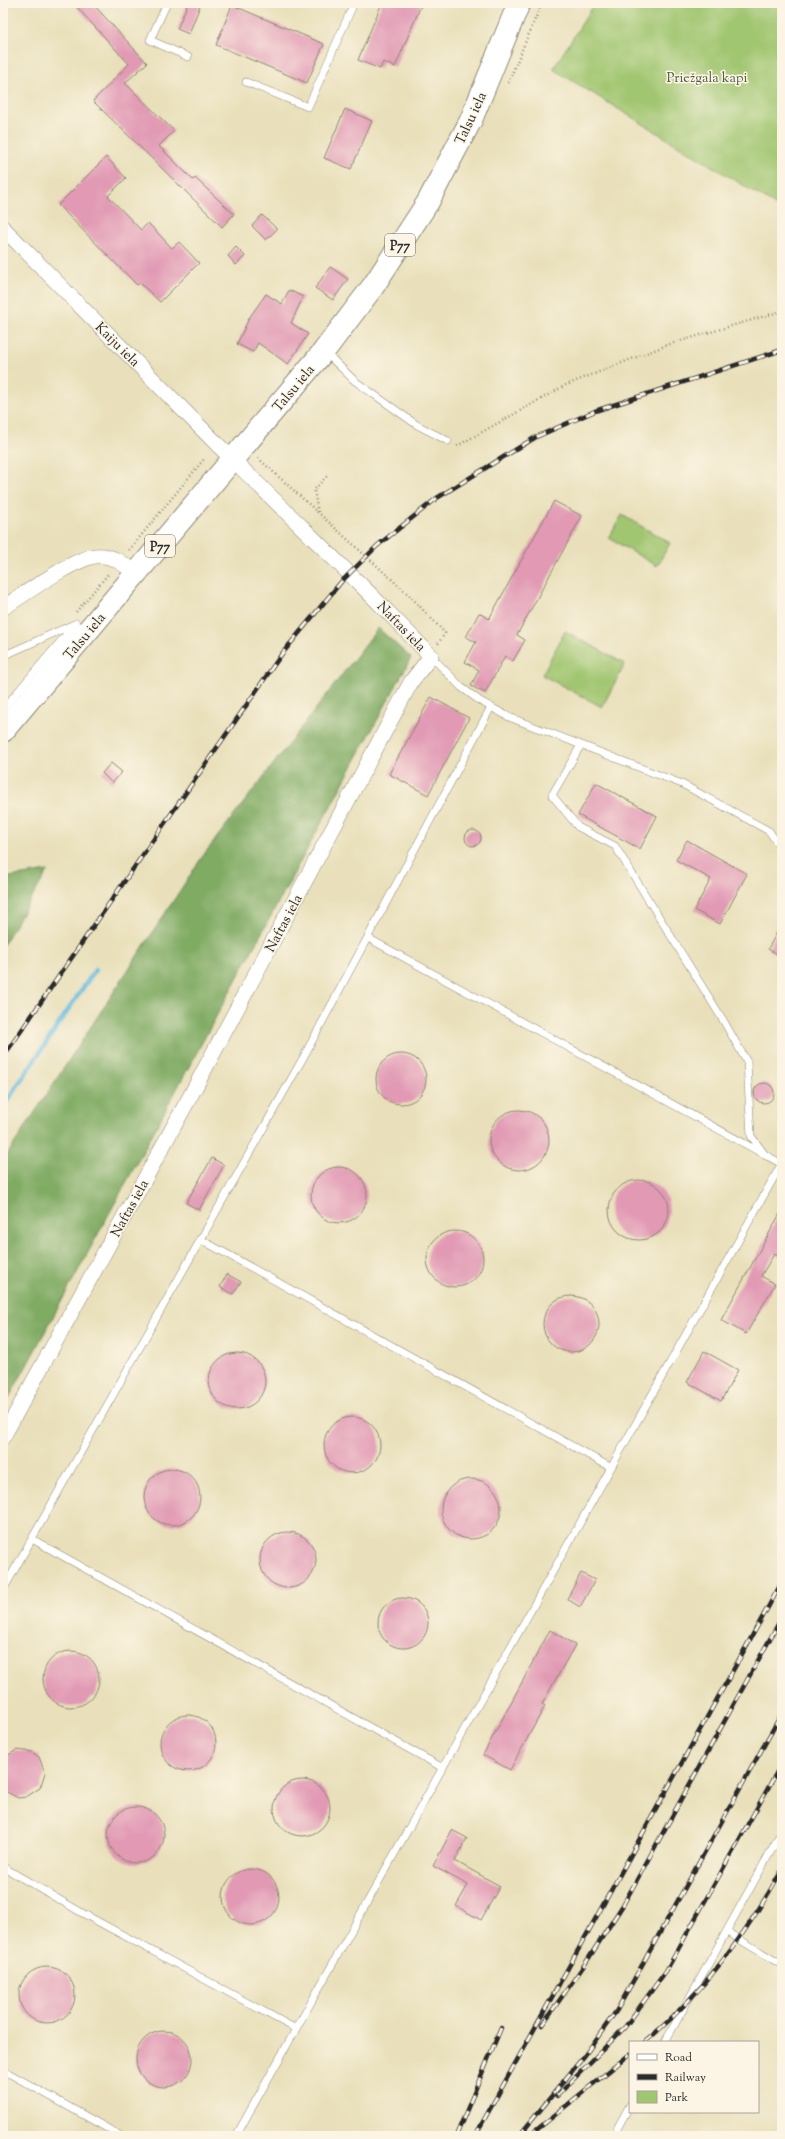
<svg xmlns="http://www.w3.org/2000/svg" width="785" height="2139" font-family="'Sorts Mill Goudy',serif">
<rect width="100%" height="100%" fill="#fcf5e5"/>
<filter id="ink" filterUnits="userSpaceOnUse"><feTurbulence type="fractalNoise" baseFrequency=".025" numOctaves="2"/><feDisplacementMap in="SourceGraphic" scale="8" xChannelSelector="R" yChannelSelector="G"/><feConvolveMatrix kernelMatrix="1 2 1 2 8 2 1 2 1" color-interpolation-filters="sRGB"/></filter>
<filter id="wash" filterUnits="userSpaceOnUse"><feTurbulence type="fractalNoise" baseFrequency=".012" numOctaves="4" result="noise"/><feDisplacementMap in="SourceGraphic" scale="16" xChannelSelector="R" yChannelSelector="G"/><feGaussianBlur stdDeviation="0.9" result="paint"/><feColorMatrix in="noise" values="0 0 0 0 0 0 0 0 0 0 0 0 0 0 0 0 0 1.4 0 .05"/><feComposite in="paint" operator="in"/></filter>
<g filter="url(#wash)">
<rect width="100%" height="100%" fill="#e9e0bb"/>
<path fill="#a1c671" stroke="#66784e" d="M595,3H782V209L553,69Z
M622,515L670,543L657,566L609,538Z
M565,631L625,664L602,707L542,675Z"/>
<path fill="#80ab63" stroke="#566b47" d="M378,628L411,658L3,1409V1161L202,857Z
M48,871L3,945V878Z"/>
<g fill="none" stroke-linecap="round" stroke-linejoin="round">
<path stroke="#63bae0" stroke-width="4.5" d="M3,1107L95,970"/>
</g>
<g id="blocks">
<path fill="#e199b4" d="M73,3H92L147,63L125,83L174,131L159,146L193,180L195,178L234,214L222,227L93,101L129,64Z
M188,3H201L189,34L177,29Z
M382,3H422L395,67L383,62L380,69L358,60Z
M232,5L324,44L307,83L216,45Z
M345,109L372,121L351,169L324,158Z
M106,157L126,178L108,196L141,230L148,223L172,248L179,242L199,263L160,302L140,283L137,285L58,205Z
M262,215L277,229L266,240L252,226Z
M236,247L245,256L236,265L228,256Z
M330,267L348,279L333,300L315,288Z
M289,290L303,297L291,323L308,334L288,364L258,343L253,352L237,344L249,318L266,294L282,304Z
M554,501L582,516L517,635L525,640L513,661L505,656L485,693L471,686L479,670L465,662L476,642L466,637L479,613L489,619Z
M431,697L469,718L428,795L389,774Z
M111,763L122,772L112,783L102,773Z
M596,783L657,816L640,849L578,815Z
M465 838a8 8 0 1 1 16 0a8 8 0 1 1-16 0Z
M687,840L747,874L720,924L694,910L711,879L676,860Z
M782,923V957L768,949Z
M376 1079a25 25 0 1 1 50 0a25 25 0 1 1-50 0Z
M754 1093a10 10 0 1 1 20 0a10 10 0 1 1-20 0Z
M489 1140a30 30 0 1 1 60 0a30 30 0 1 1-60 0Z
M212,1158L224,1165L199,1210L186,1203Z
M311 1195a28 28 0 1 1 56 0a28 28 0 1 1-56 0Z
M609 1210a30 30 0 1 1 60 0a30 30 0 1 1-60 0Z
M782,1210V1258L774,1254L761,1276L775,1284L746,1334L721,1320Z
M427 1259a28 28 0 1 1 56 0a28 28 0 1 1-56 0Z
M227,1274L241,1282L233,1294L220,1287Z
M543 1324a28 28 0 1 1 56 0a28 28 0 1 1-56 0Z
M704,1351L738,1370L721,1401L687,1382Z
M209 1381a28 28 0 1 1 56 0a28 28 0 1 1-56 0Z
M324 1445a28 28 0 1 1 56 0a28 28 0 1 1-56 0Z
M144 1497a28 28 0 1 1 56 0a28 28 0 1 1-56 0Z
M441 1509a30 30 0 1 1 60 0a30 30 0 1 1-60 0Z
M260 1560a28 28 0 1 1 56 0a28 28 0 1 1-56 0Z
M581,1573L595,1580L580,1607L567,1599Z
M378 1623a25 25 0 1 1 50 0a25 25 0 1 1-50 0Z
M550,1630L575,1645L542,1704L545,1706L510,1770L483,1755Z
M43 1679a28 28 0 1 1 56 0a28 28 0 1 1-56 0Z
M160 1743a28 28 0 1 1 56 0a28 28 0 1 1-56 0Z
M17,1750L32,1752L39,1757L45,1773L40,1788L26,1797L18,1798L3,1790V1758Z
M274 1808a28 28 0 1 1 56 0a28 28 0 1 1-56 0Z
M108 1835a28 28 0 1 1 56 0a28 28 0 1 1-56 0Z
M452,1830L467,1838L455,1861L500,1886L481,1920L456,1906L468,1885L433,1866Z
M223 1897a28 28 0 1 1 56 0a28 28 0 1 1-56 0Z
M19 1995a28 28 0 1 1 56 0a28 28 0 1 1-56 0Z
M136 2059a28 28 0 1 1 56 0a28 28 0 1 1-56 0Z"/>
</g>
</g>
<g filter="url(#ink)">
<use href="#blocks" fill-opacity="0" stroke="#8a8673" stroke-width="1"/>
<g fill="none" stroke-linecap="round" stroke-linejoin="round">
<defs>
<path id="service" d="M167,3L150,40L188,57
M246,82L308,107L354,3
M326,353L355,381L417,425L448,441
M3,656L74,624
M431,656L461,687L480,701L509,717L682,784L769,831L782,850
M3,709L76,623
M581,745L552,795L578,827L615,846L723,1020L747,1062L751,1136L766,1156
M368,938L782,1164
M200,1239L610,1467
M32,1539L443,1768
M3,1590L303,1058L491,707
M3,1867L84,1914L296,2029
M727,1932L782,1965
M665,2042L782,1831
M3,2070L121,2136
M236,2136L782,1163
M613,2136L630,2105"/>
<path id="minor" d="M3,228L217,444L369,593L431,656L411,682L192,1093L3,1437
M3,608C23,595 73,559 95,556C112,554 124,564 136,574"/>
<path id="primary" d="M3,731L324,351L374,285L428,202L471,120L519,3"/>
</defs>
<use href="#service" stroke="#8a8673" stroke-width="8"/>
<use href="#minor" stroke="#8a8673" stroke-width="16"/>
<use href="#primary" stroke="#8a8673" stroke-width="24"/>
<path stroke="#8a8673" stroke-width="2.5" stroke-dasharray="1 3" stroke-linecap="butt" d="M508,83L542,3
M457,446L566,385L667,345L782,311
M258,458L409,595L445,633L438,644
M318,512L314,490L327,476
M129,550L205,458
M76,612L109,573"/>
<use href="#service" stroke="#fff" stroke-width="7"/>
<use href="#minor" stroke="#fff" stroke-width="15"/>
<use href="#primary" stroke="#fff" stroke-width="22"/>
<defs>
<path id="rail" d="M3,1057L281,655L341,582L377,546L437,498L536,437L595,411L782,350
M542,2025L585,1964L623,1905L782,1617
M645,2042C704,1992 744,1937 782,1870
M557,2096L625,2027L666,1971L782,1763
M456,2136L501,2028
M475,2136L782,1582
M519,2136L585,2055L617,2010L782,1713
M529,2136L630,2054"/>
</defs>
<use href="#rail" stroke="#2b2b2b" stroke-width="4.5"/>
<use href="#rail" stroke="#fcf5e5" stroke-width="3" stroke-dasharray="9" stroke-linecap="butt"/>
</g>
</g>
<g text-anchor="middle" stroke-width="3" stroke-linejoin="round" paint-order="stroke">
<g fill="#fcf5e5" stroke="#6a6863" stroke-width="1">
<rect x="385" y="234" width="30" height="22" rx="3"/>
<rect x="145" y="535" width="30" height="22" rx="3"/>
</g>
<g font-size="13" font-weight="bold" fill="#2b2b2b">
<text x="400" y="250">P77</text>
<text x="160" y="551">P77</text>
</g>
<g font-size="14" fill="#4e5a40" stroke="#fcf5e5">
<text x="707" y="82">Priežgala kapi</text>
</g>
<g font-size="14" fill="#2b2b2b" stroke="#fcf5e5">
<text transform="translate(470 118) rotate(-65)" y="5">Talsu iela</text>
<text transform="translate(118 344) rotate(45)" y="5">Kaiju iela</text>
<text transform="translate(293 388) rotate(-50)" y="5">Talsu iela</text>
<text transform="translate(402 626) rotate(46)" y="5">Naftas iela</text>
<text transform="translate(84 636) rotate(-50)" y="5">Talsu iela</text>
<text transform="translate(283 923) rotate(-62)" y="5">Naftas iela</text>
<text transform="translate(129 1208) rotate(-61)" y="5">Naftas iela</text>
</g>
</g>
<rect width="785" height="2139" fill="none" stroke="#fcf5e5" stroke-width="16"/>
<rect x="629" y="2041" width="130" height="72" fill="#fcf5e5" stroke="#a8a49b"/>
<rect x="637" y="2054" width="20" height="6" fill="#ffffff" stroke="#a8a49b"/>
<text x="665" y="2061" font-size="12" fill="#2b2b2b">Road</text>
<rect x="637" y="2074" width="20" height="6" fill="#2b2b2b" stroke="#a8a49b"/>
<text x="665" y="2081" font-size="12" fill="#2b2b2b">Railway</text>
<rect x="637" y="2091" width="20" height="12" fill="#a1c671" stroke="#a8a49b"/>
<text x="665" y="2101" font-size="12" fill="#2b2b2b">Park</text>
</svg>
